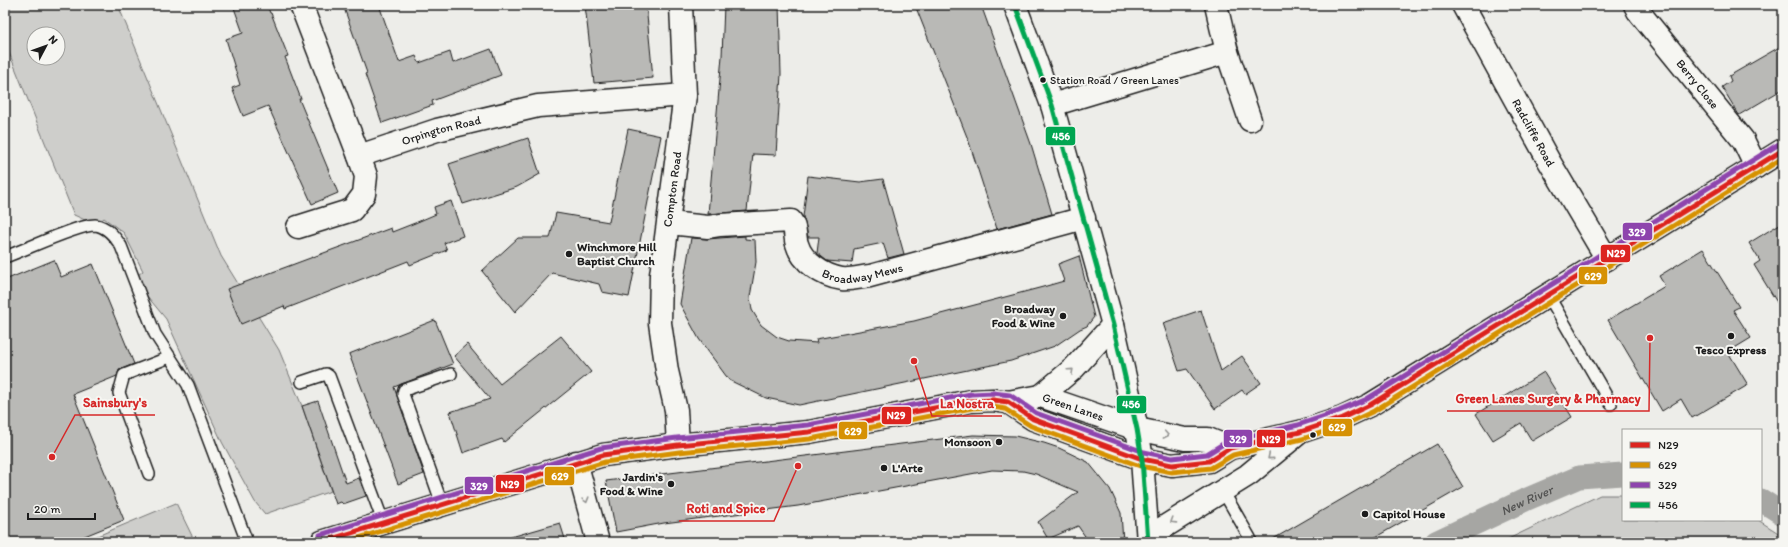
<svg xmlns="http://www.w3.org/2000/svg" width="1788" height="547" font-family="Itim,sans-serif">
<rect width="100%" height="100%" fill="#edede9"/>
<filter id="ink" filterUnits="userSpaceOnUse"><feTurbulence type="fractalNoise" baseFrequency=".025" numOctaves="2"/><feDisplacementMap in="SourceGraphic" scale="8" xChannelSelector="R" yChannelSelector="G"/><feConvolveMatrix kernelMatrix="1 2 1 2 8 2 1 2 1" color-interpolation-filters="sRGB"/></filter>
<g filter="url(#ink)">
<path fill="#cececb" stroke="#757574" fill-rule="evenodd" d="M5,5H118L221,256L279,350L302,406L331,491L265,514L255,502L222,442L166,319L133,279L143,271L124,233L104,218L96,225L74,215L8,50L5,48ZM34,34H58V58H34Z
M1600,495H1623V520H1758L1783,536V542H1502Z
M176,503L195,542H83Z"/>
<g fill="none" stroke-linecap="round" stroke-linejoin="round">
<g stroke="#a6a6a3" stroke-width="23">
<path d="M1761,500L1783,514"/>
<path id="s1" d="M1436,542L1525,500L1579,477L1623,474"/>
</g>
</g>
<path fill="#b9b9b6" stroke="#1c1c1c" d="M233,5H267L270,13H271L288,56L285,57L301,99H299L338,193L312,204L268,106L243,116L232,88L240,85L226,39L243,33Z
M343,5H379L399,62L416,56L419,63L450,52L453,63L491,49L501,75L432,101L433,105L382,123L365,74L367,73Z
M585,5H646L653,78L594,83Z
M724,5H779L781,74L776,155L753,154L747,211L708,214L722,56Z
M915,5H981L1031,144L1052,214L997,229L969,142Z
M1783,45V89L1739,115L1722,87L1731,81L1729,76Z
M628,129L661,136L629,297L602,292L599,284L552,273L515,312L482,271L518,238H550L556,213L609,222Z
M528,138L540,174L517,187L463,204L449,164Z
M808,176L860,182L883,179L904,254L888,258L883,243L854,249L852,263L827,261L817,253L819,237H808L803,217Z
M451,201L463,236L444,243L447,250L410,265L408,261L285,309L284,306L241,324L227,289L391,228L392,232L415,223L436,214L434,207Z
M1783,222V312L1754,265L1760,261L1749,243Z
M745,236V239L755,240L756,262L750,297L752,310L761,325L777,337L789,341L817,343L816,339L914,321L1043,287L1064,281L1058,264L1079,256L1094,317L1087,326L1080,329L1055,346L1011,361L799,405L766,398L729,380L699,339L680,304L691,238L707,239Z
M1703,249L1739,307L1733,310L1751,338L1728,352L1748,385L1692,418L1681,399L1662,411L1608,320L1665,286L1659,276Z
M54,260L61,277L93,264L134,364L119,370L117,376L73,394L124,520L70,542H5V280Z
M1201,310L1221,371L1242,356L1261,383L1245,394L1242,390L1215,409L1187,369L1179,371L1163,323Z
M435,320L453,364L394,387L424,474L398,484L349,354Z
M561,336L591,372L504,442L502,439L463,453L450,412L490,399L454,356L467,344L500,384Z
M1544,372L1572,417L1532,441L1521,423L1493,440L1476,414Z
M318,401L346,483L359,478L366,496L343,504L341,502L336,504L302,406Z
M973,435L1015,436L1044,443L1059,448L1088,462L1110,489L1121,513L1123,542H1089L1078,526L1048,539L1038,522L1078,492L1036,474L1023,471L992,470L798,506L664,523L616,532L606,481Z
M1437,444L1463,487L1367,542H1268Z
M560,523L566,542H512L511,537Z"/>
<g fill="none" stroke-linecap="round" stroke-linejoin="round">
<defs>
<path id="lane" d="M5,257C25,250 77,225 95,225C107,226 115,237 121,246L155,334L188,385L247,542
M1548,295L1611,404
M302,382L326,374L329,376L384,524
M149,474L119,393L124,375L170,357
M1223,491L1250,538
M442,504L403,394L404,390L451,374"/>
<g id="street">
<path id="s2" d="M301,5L359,156L437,130L538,106L685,95"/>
<path d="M1216,5L1227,52L1250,120"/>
<path id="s3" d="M1463,5L1549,161L1607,259"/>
<path id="s4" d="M1635,5L1638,11L1743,140L1756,167"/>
<path d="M1052,105L1227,52"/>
<path id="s5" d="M669,223L708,227L720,225L791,221C797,229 794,236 797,244C802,262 823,276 842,279C850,280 861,277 870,276L1084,218"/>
<path d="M298,227L352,210L364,194L366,176L359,156"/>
<path d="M576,462L598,542"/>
</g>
<g id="secondary">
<path d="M1015,5L1052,105L1113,325L1137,429L1142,459L1148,542"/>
<path d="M1041,396L1074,368L1113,325"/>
<path id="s6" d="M678,445L676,410L667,371L660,323L661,275L685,95L681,5"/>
<path d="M1148,537L1248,475L1300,432"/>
</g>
<g id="primary">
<path d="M1008,402L1033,419L1142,459L1172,465L1209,461L1230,448L1300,432L1342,418L1370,405L1783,150"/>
<path id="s7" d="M322,542L603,455L678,445L809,432L971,401L993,400L1008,402L1041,396L1137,429L1185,439H1208L1230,448"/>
</g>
</defs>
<use href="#lane" stroke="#1c1c1c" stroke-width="14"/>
<use href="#street" stroke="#1c1c1c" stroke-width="25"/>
<use href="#secondary" stroke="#1c1c1c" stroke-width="25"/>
<use href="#primary" stroke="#1c1c1c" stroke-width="25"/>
<use href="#lane" stroke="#f6f6f2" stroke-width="11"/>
<use href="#street" stroke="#f6f6f2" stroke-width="22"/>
<use href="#secondary" stroke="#f6f6f2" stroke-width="22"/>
<use href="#primary" stroke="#f6f6f2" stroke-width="22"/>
<defs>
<path id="bus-1" d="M322,542L603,455L678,445L809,432L971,401L993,400L1008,402L1033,419L1142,459L1172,465L1209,461L1230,448L1300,432L1342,418L1370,405L1783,150"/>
<path id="bus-2" d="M346,542L605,462L679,452L810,439L972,408L993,407L1005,409L1031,426L1140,466L1172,472L1211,468L1233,455L1302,439L1344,425L1374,411L1783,158"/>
<path id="bus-3" d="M320,535L601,448L677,438L808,425L971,394L993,393L1010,395L1036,413L1144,452L1172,458L1207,454L1228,441L1298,425L1339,411L1367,399L1779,144"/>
<path id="bus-4" d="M1015,5L1052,105L1113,325L1137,429L1142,459L1148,542"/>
</defs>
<use href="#bus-1" stroke="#f6f6f2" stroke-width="8"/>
<use href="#bus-2" stroke="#f6f6f2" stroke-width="8"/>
<use href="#bus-3" stroke="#f6f6f2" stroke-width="8"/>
<use href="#bus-4" stroke="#f6f6f2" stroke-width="8"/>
<use href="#bus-1" stroke="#dc241f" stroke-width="5"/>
<use href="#bus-2" stroke="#d69104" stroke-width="5"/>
<use href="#bus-3" stroke="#8e44ad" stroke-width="5"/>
<use href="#bus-4" stroke="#00a651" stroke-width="5"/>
</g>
<defs><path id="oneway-chevron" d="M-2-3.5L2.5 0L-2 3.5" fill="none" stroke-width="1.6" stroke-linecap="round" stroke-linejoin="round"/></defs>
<g stroke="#949492">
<use href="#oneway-chevron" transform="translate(1071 371) rotate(-42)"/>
<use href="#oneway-chevron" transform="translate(1166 435) rotate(11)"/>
<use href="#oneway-chevron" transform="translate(1270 457) rotate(140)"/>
<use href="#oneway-chevron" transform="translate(586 500) rotate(74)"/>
<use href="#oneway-chevron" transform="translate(1173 521) rotate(148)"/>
</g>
</g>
<g fill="#1c1c1c" stroke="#f6f6f2" stroke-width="1.5">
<circle cx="1043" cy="80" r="3.5"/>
<circle cx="569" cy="254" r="4"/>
<circle cx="1063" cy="316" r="4"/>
<circle cx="1731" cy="336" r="4"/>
<circle cx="1313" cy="435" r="3.5"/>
<circle cx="999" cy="442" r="4"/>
<circle cx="884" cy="468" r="4"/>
<circle cx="671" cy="484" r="4"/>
<circle cx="1365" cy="514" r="4"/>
</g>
<g text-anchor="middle" stroke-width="4" stroke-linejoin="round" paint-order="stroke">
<g font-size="11" fill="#1c1c1c" stroke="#f6f6f2" text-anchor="start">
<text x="1050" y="84">Station Road / Green Lanes</text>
</g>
<g font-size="12" fill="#1c1c1c" stroke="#f6f6f2">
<text dy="4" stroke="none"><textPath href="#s4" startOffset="101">Berry Close</textPath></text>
<text dy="4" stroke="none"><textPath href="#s2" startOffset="248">Orpington Road</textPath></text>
<text dy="4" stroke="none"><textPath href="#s3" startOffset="146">Radcliffe Road</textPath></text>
<text dy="4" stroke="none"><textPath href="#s6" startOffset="258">Compton Road</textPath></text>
<text dy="4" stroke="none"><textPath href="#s5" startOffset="227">Broadway Mews</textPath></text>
<text dy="4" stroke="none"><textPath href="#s7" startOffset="771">Green Lanes</textPath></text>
</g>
<g font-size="12" font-weight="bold" fill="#1c1c1c" stroke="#f6f6f2" text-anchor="start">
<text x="577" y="251">Winchmore Hill<tspan x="577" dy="14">Baptist Church</tspan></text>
<text x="1055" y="313" text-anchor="end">Broadway<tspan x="1055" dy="14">Food &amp; Wine</tspan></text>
<text x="1731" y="354" text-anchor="middle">Tesco Express</text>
<text x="991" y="446" text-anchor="end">Monsoon</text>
<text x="892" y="472">L'Arte</text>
<text x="663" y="481" text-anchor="end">Jardin's<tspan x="663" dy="14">Food &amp; Wine</tspan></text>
<text x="1373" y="518">Capitol House</text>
</g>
<g font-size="13" font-style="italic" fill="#535352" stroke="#f6f6f2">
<text dy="5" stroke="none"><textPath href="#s1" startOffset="100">New River</textPath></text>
</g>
</g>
<path fill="none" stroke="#d62828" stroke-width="1.5" d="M1650 338L1649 411H1447M52 457L75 415H155M914 361L932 416H1002M798 466L774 521H679"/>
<g fill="#d62828" stroke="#f6f6f2" stroke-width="1.5">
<circle cx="1650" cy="338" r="4"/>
<circle cx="52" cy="457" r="4"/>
<circle cx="914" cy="361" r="4"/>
<circle cx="798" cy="466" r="4"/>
</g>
<g font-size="13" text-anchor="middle" font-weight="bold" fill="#d62828" stroke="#f6f6f2" stroke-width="4" stroke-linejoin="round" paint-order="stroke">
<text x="1548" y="403">Green Lanes Surgery &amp; Pharmacy</text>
<text x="115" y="407">Sainsbury's</text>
<text x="967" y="408">La Nostra</text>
<text x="726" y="513">Roti and Spice</text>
</g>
<g stroke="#f6f6f2" stroke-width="1.5">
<rect x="1045" y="126" width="31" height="20" rx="4" fill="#00a651"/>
<rect x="1622" y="222" width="31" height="19" rx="4" fill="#8e44ad"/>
<rect x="1600" y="244" width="31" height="19" rx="4" fill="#dc241f"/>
<rect x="1578" y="266" width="30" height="19" rx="4" fill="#d69104"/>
<rect x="1116" y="395" width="31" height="19" rx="4" fill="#00a651"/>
<rect x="881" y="406" width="31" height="19" rx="4" fill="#dc241f"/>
<rect x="1322" y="418" width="31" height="19" rx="4" fill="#d69104"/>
<rect x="838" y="421" width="30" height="19" rx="4" fill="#d69104"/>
<rect x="1256" y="429" width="30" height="19" rx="4" fill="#dc241f"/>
<rect x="1223" y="429" width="30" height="19" rx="4" fill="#8e44ad"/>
<rect x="544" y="466" width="31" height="20" rx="4" fill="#d69104"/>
<rect x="495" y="474" width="30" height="19" rx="4" fill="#dc241f"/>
<rect x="464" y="476" width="30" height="19" rx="4" fill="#8e44ad"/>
</g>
<g font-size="11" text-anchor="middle" font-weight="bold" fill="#fff">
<text x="1061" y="140">456</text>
<text x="1637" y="236">329</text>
<text x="1616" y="257">N29</text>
<text x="1593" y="280">629</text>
<text x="1131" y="408">456</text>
<text x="896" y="419">N29</text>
<text x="1337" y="431">629</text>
<text x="853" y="435">629</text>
<text x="1271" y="443">N29</text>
<text x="1238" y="443">329</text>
<text x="560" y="480">629</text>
<text x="510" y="488">N29</text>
<text x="479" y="490">329</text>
</g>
<rect width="1788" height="547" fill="none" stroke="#f6f6f2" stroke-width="20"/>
<rect x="10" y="10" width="1768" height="527" fill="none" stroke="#1c1c1c" stroke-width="1.5" filter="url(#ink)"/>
<rect x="1622" y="429" width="140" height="92" fill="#f6f6f2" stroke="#9f9f9c"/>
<rect x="1630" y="442" width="20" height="6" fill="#dc241f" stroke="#9f9f9c"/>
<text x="1658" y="449" font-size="12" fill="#1c1c1c">N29</text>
<rect x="1630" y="462" width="20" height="6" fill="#d69104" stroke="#9f9f9c"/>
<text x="1658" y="469" font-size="12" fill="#1c1c1c">629</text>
<rect x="1630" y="482" width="20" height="6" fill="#8e44ad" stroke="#9f9f9c"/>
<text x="1658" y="489" font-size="12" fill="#1c1c1c">329</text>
<rect x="1630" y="502" width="20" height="6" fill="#00a651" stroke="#9f9f9c"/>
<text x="1658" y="509" font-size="12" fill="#1c1c1c">456</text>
<g transform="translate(46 46) rotate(49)"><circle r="19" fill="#f6f6f2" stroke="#9f9f9c"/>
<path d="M0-3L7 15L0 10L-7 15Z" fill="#1c1c1c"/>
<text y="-6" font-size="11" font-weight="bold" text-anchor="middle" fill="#1c1c1c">N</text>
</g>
<path d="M28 513v6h67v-6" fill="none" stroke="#1c1c1c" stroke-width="2"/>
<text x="34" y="513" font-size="12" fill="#1c1c1c" stroke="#f6f6f2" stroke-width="3" paint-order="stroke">20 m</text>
</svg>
